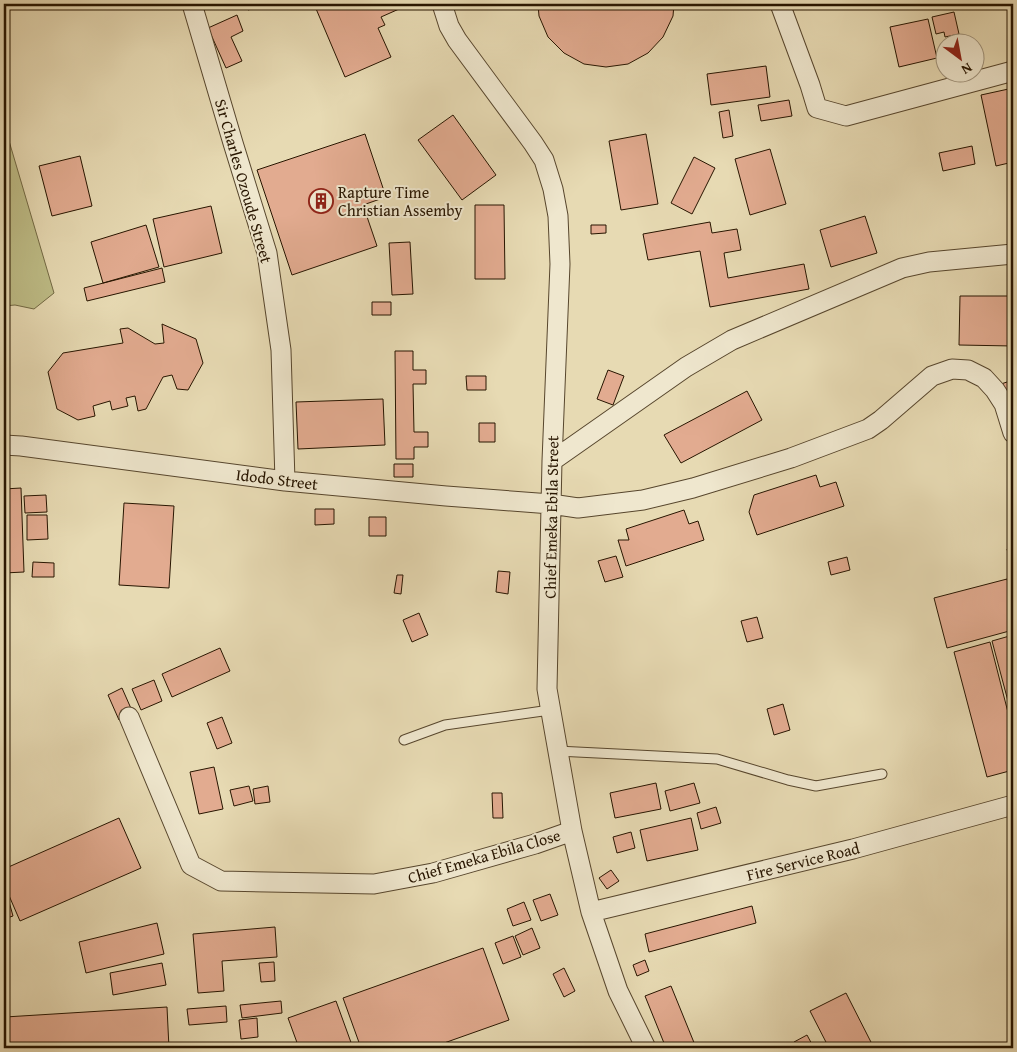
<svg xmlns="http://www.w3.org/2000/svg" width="1017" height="1052" font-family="'Gentium Book Plus',serif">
<rect width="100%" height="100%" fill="#e7dab3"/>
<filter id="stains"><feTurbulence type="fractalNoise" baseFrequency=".004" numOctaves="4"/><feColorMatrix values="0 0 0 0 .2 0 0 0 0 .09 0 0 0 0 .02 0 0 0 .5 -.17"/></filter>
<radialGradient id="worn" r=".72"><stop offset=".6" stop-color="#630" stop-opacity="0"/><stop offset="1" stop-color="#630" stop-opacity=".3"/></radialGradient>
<path fill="#bebd87" stroke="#726944" d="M4,124L54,293L34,309L15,305L4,306Z"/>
<path fill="#e2ab90" stroke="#271500" d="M246,4H270L248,10Z
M314,4H397L399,9L381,17L385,25L378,28L391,57L345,77Z
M538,4H674L673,16L663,37L648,53L628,64L606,67L584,64L564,53L548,37L539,16Z
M954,12L959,34L945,37L944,32L936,34L932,17Z
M237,15L243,31L231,37L242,61L226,68L208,28Z
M928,19L937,58L899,67L890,27Z
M766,66L770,97L711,105L707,74Z
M1013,88V162L996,166L981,95Z
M789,100L792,116L761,121L758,105Z
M729,110L733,136L723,138L719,112Z
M453,115L496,175L462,200L418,140Z
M365,134L386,197L363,205L377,246L292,275L257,170Z
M646,134L658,204L621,210L609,141Z
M972,146L975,164L943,171L939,153Z
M770,149L786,204L750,215L735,159Z
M80,156L92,206L52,216L39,166Z
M694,157L715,168L692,214L671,203Z
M475,205H504L505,279H475Z
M211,206L222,253L164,267L153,219Z
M865,216L877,253L831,267L820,230Z
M710,222L712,233L737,229L741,250L724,253L728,278L804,264L809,289L710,307L700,251L648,260L643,234Z
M146,225L159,267L103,283L91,242Z
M591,225H606V233L591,234Z
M410,242L413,294L392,295L389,243Z
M162,268L165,282L87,301L84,288Z
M960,296H1013V346L959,345Z
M372,302H391V315H372Z
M162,324L196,339L203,363L188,390L177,389L172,375L163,377L146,409L138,411L135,396L126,398L128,406L112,410L110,401L93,406L95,416L78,420L57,409L48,372L63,353L123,343L120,329L128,328L155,344L164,343Z
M395,351H413V370H426V384H413L414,432H428V447H414V459H396Z
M608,370L624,376L613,405L597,399Z
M466,376H486V390H467Z
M1013,380V428L998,385Z
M747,391L762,420L681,463L664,435Z
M383,399L385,445L298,449L296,402Z
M479,423H495V442H479Z
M394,464H413V477H394Z
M816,475L820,487L836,482L844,506L757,535L749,512L754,495Z
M21,488L24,572L4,573V489Z
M46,495L47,512L25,513L24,496Z
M124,503L174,506L169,588L119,585Z
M315,509H334V524L315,525Z
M684,510L689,524L698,521L704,540L626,566L618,540H629L626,529Z
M27,515H47L48,539L27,540Z
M369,517H386V536H369Z
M1013,547V572L1007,549Z
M616,556L623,577L605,582L598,561Z
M847,557L850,570L831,575L828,562Z
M33,562L54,563V577H32Z
M498,571L510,572L508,594L496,592Z
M397,575H403L401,594L394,593Z
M1007,579L1013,602V630L947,648L934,598Z
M419,613L428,635L412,642L403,620Z
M757,617L763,638L747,642L741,621Z
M1013,635V720L992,641Z
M990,642L1013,732V770L987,777L954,652Z
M220,648L230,671L172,697L162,674Z
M154,680L162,701L141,710L132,689Z
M122,688L133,713L119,720L108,695Z
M783,704L790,730L774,735L767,709Z
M222,717L232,743L217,749L207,723Z
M214,767L223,809L199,814L190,772Z
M656,783L661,809L615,818L610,793Z
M694,783L700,803L670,811L665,791Z
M249,786L253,801L234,806L230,790Z
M268,786L270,802L255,804L253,789Z
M492,793H502L503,818H493Z
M716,807L721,823L701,829L697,813Z
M119,818L141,868L20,921L4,884V869Z
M691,818L698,850L647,861L640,830Z
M631,832L635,848L617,853L613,837Z
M611,870L619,881L607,889L599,878Z
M550,894L558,915L541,921L533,900Z
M8,898L13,916L4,919V899Z
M524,902L531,920L513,926L507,909Z
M752,906L756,923L649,952L645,934Z
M157,923L164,954L86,973L79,942Z
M275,927L277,957L222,961L224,991L198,993L193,934Z
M532,928L540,948L523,955L515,936Z
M513,936L521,957L503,964L495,943Z
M483,948L509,1020L430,1048H361L343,998Z
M645,960L649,971L637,976L633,965Z
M274,962L275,981L261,982L259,963Z
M162,963L166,985L113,995L110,973Z
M564,968L575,991L564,997L553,974Z
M671,986L695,1045L687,1048H666L645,996Z
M846,993L874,1048H829L810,1011Z
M281,1001L282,1013L242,1018L240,1005Z
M336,1001L353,1048H299L288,1018Z
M226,1006L227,1022L189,1025L187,1009Z
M167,1007L169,1048H7L5,1017Z
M257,1018L258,1037L241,1039L239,1020Z
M807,1035L814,1048H797L794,1042Z"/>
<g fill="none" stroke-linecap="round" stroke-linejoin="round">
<defs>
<path id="lane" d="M404,740L445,725L550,710
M557,751L717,759L788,780L816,786L882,774"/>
<path id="street" d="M192,4L233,143L267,253L281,350L285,481
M442,4L449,26L457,40L533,143L544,160L553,189L558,216L560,264L552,461L547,689L572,831L591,912L618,991L646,1048
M780,4L810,85L817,108L846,116L1013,71
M4,445L21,446L285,481L446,496L551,504L578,508L643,500L693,488L791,458L868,429L881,420L932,376L952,369L968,370L984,378L995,390L1004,404L1013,433
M552,461L686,367L732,340L902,268L929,262L1013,254
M129,717L191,865L221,881L374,884L433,873L535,844L572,831
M591,912L853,849L1013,805"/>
</defs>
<use href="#lane" stroke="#57462d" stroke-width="11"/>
<use href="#street" stroke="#57462d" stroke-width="21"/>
<use href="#lane" stroke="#efe7ce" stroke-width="9"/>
<use href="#street" stroke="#efe7ce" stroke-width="19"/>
</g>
<defs>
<symbol id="building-ring" viewBox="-11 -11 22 22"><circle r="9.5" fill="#efe7ce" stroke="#8f2418" stroke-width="1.5"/><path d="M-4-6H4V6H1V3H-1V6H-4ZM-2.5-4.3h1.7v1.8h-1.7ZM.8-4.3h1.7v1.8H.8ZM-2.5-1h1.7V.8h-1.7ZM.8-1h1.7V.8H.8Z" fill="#8f2418"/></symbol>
</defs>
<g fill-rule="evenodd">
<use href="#building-ring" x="307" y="187" width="28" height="28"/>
</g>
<g text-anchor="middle" stroke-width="4" stroke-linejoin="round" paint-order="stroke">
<g font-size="16" fill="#271500" stroke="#efe7ce">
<text transform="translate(244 181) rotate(74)" y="6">Sir Charles Ozoude Street</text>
<text transform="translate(277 479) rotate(7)" y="6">Idodo Street</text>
<text transform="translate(551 517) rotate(-89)" y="6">Chief Emeka Ebila Street</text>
<text transform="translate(484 856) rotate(-16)" y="6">Chief Emeka Ebila Close</text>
<text transform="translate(803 861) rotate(-14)" y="6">Fire Service Road</text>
</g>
<g font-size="16" fill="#271500" stroke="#efe7ce" text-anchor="start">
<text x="338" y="198">Rapture Time<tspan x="338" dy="18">Christian Assemby</tspan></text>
</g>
</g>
<rect width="1017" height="1052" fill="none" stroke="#e7dab3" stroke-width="20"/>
<rect x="5" y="5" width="1007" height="1042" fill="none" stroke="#271500" stroke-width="2.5"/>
<rect x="10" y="10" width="997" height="1032" fill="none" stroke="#271500"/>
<g transform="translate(960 58) rotate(148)"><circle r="24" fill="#efe7ce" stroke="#9f937c"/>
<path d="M0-4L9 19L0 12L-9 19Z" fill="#8f2418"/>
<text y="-8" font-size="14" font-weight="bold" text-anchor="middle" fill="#271500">N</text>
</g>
<rect width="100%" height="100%" filter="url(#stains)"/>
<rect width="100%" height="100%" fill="url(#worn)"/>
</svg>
